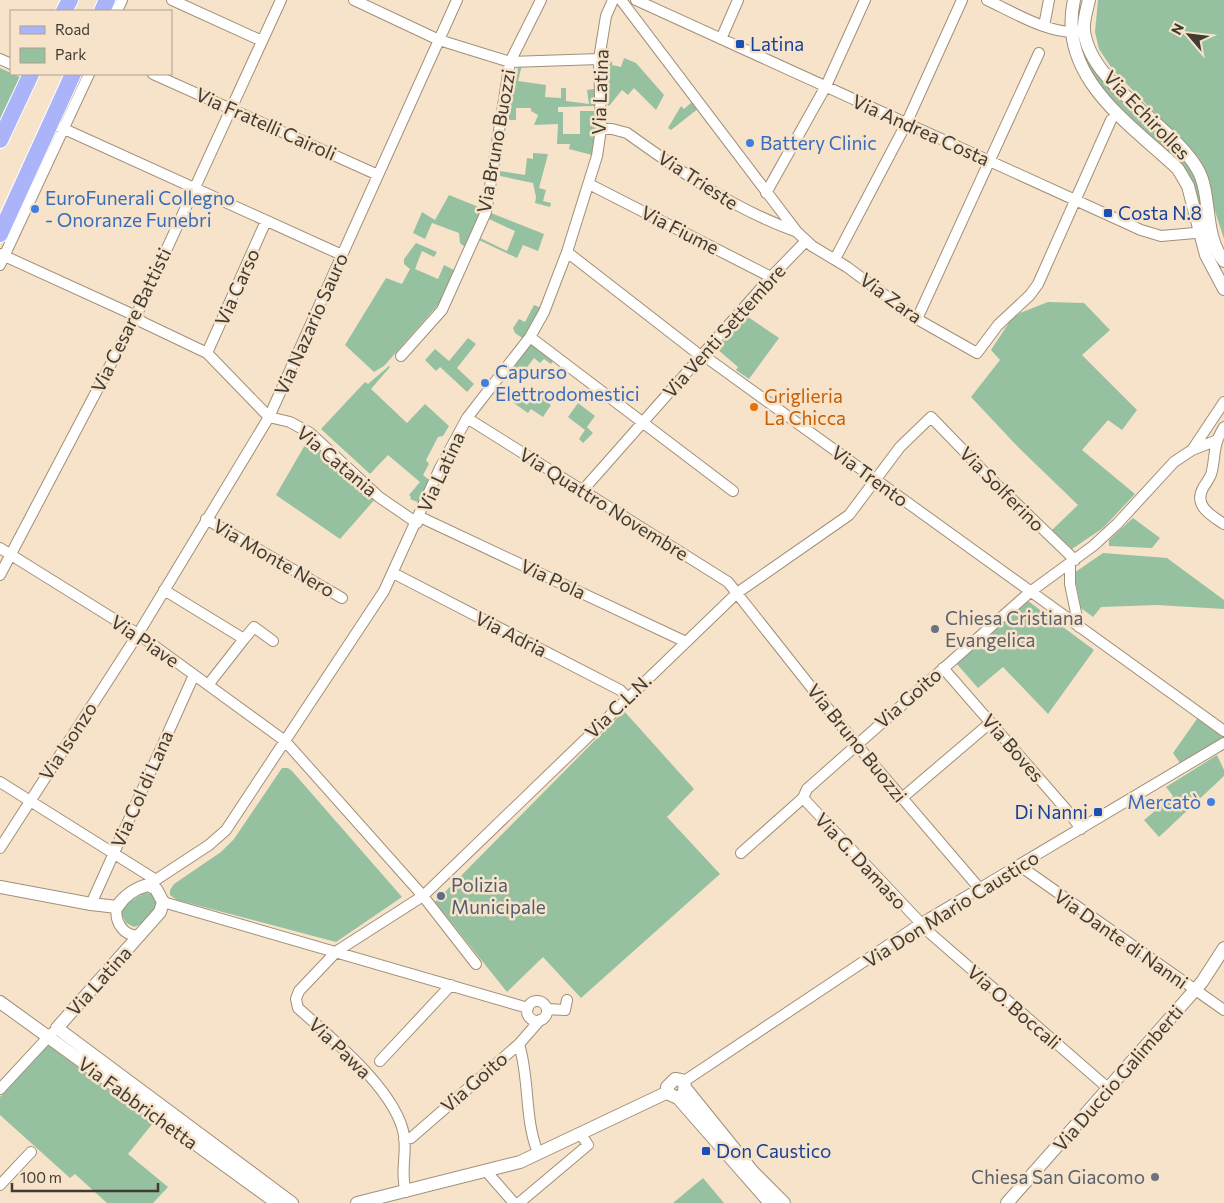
<svg xmlns="http://www.w3.org/2000/svg" width="1224" height="1203" font-family="Commissioner,sans-serif">
<rect width="100%" height="100%" fill="#f6e3ca"/>
<path fill="#95c1a0" d="M1098,0H1224V239L1214,208L1209,181L1198,157L1113,70L1099,49L1095,32Z
M606,47L610,49L608,60L612,62V65L621,67L624,58L636,63L664,95L656,110L634,88L628,95L622,90L609,106L607,104Z
M1087,48L1196,176L1204,208L1197,209L1180,166L1099,86L1079,51Z
M522,65L518,81L546,85L545,97L561,98V88H566V101L589,104L587,90L594,89L595,106L558,107V112H563V134H580V111H595L596,127L592,155L569,149L570,144H557L558,124L534,125L538,115L531,111V108H516V120H508L514,80L519,66Z
M0,68L22,78L0,127Z
M693,101L699,108L671,130L668,128L681,106L684,109Z
M533,153L548,154L539,188L546,190L543,201L551,203L550,207L535,203L536,197L533,183L500,176V171L525,175L527,158L533,159Z
M449,195L481,208L466,248L460,243L459,233L432,223L425,239L413,233L422,212L435,220Z
M491,213L544,234L538,251L523,245L517,258L479,240L480,238L507,251L515,231L489,219Z
M416,243L437,252L434,257L422,251L415,269L438,279L444,265L456,271L444,298L384,366L374,372L345,345L386,278L402,284L410,269L404,264V259Z
M1048,302L1084,303L1110,330L1082,355L1137,410L1122,430L1108,420L1082,450L1135,494L1103,528L1072,549L1052,530L1078,505L1019,448L971,397L1000,360L991,350L1010,321L1020,313Z
M534,305L541,308L524,339L515,333L513,328L519,319L525,322Z
M745,315L779,338L749,379L736,370L738,367L717,349Z
M468,338L476,344L457,368L474,384L467,392L440,367L436,371L425,360L435,349L449,361Z
M531,343L554,359L551,364L544,359L540,363L534,358L522,374L512,367Z
M389,366L390,367L371,389L407,423L425,404L449,426L443,436L438,437L426,460L429,464L423,475L429,480L420,503L410,499L411,497L409,495L420,482L388,455L370,474L321,429L365,382L368,384Z
M516,395L527,405L531,398L535,401L539,395L551,405L543,417L531,409L528,413L511,401Z
M578,403L595,416L587,427L593,433L583,443L579,439L585,430L568,417Z
M309,438L376,498L340,539L276,495Z
M1133,518L1160,538L1152,548L1109,546V540Z
M1103,553L1167,558L1224,600V609L1157,605L1101,607L1093,617L1081,608L1074,573Z
M1028,601L1094,650L1048,714L1003,667L978,688L956,663Z
M624,711L694,789L667,817L720,874L581,998L543,957L507,992L435,902Z
M1199,716L1224,734V740L1182,766L1173,753Z
M1217,755L1224,770V776L1159,837L1144,820L1173,796L1166,787Z
M282,768H288L292,771L402,897L336,942L177,900L170,895V890L174,884L221,852L234,839Z
M144,893L153,894L157,900C156,911 145,924 134,927L126,923L121,913L125,905Z
M48,1045L153,1123L128,1154L168,1187L153,1203H107L75,1174L70,1178L0,1115V1097Z
M703,1178L724,1203H673Z"/>
<g fill="none" stroke-linecap="round" stroke-linejoin="round">
<defs>
<path id="minor" d="M172,0L262,41
M354,0L439,40L510,62L599,59
M621,0L797,232L812,246L847,267L917,319L977,353L998,325L1030,295L1038,284L1111,120
M636,0L1141,230L1161,236L1206,232
M987,0C1011,11 1052,36 1078,31
M117,11L122,0
M1044,26L1049,0
M721,39L738,0
M0,59L11,64
M153,74L378,175
M51,123L342,255
M601,129H612L627,133C680,171 733,209 795,231
M589,184L771,277
M766,193L826,86L865,0
M567,252L697,353L707,358L1224,731
M0,254L136,316L142,322L207,353L269,417L290,422L310,433L379,497L417,523
M835,259L906,124L962,0
M0,265L89,74
M917,319L1039,53
M530,337L733,491
M207,353L266,221
M401,356L442,310L486,212L510,62L541,0
M467,418L728,582L856,744L980,889
M1224,427C1213,445 1216,451 1212,471C1211,477 1206,483 1203,488C1193,506 1212,516 1224,524
M1192,450L1224,402
M583,490L771,277L806,241
M420,517L686,642
M206,519L342,598
M0,548L138,634L285,741L423,896L476,964
M1070,563V584L1079,627
M393,573L620,690L627,697
M0,575L136,316L281,0
M164,590L244,639L208,685
M244,639L254,627L273,641
M943,668L1071,815L1081,829
M0,782L156,880
M803,798L931,934L1109,1089
M902,798L990,723
M0,848L138,634L269,417L457,0
M741,853L803,798L807,789L1030,592L1093,546L1117,524L1174,462L1192,450L1215,441
M1020,866L1224,1010
M148,885L209,845L226,830L384,591L440,468L467,418L530,337L544,312L567,252L597,156L601,129L599,59L606,16L613,0
M163,902L528,1008
M91,904L194,675
M117,907C114,922 124,938 141,935
M527 1011a10 10 0 1 1 20 0a10 10 0 1 1-20 0Z
M547,1009L565,1010L567,1000
M519,1044C530,1080 524,1118 538,1153
M380,1061L451,985
M683,1082L920,924L1224,743
M0,1089L52,1033
M404,1139L411,1138L519,1044L540,1020
M486,1171L514,1203
M0,1185L31,1152
M406,1192C400,1173 407,1154 404,1135C396,1090 331,1038 298,1008L296,999L299,991L337,951L423,896L737,593L849,515L900,447L931,417L991,479L1075,560
M519,1203L588,1145L580,1133"/>
<path id="tertiary" d="M1074,0C1057,77 1129,123 1178,169L1188,186L1206,255L1224,289
M1089,0C1087,9 1083,21 1084,30C1089,84 1173,125 1198,170C1212,195 1203,236 1224,261
M0,887L91,904L117,907C124,896 136,888 148,885L156,889L163,902L160,912L57,1028L292,1203
M0,1002L277,1203
M686,1089L753,1172L784,1203
M678,1098L683,1095L685,1086L681,1080L675,1079L667,1087L669,1094L678,1098L770,1203
M357,1203L520,1162L668,1092
M1007,1203L1202,982L1224,948"/>
<path id="primary" d="M64,11L70,0
M102,11L107,0
M0,140L31,74
M0,234L73,74"/>
</defs>
<use href="#minor" stroke="#a18f78" stroke-width="12"/>
<use href="#tertiary" stroke="#a18f78" stroke-width="14"/>
<use href="#primary" stroke="#fff" stroke-width="18"/>
<use href="#minor" stroke="#fff" stroke-width="10"/>
<use href="#tertiary" stroke="#fff" stroke-width="12"/>
<use href="#primary" stroke="#abb4f9" stroke-width="16"/>
</g>
<g fill="#1a4fb4" stroke="#f6e3ca" stroke-width="2">
<rect x="735" y="39" width="10" height="10" rx="2.5"/>
<rect x="1103" y="208" width="10" height="10" rx="2.5"/>
<rect x="1093" y="807" width="10" height="10" rx="2.5"/>
<rect x="701" y="1146" width="10" height="10" rx="2.5"/>
</g>
<g fill="#3f7fe0" stroke="#f6e3ca" stroke-width="2">
<circle cx="750" cy="143" r="5"/>
<circle cx="35" cy="209" r="5"/>
<circle cx="485" cy="383" r="5"/>
<circle cx="1211" cy="802" r="5"/>
</g>
<circle fill="#e8710a" stroke="#f6e3ca" stroke-width="2" cx="754" cy="407" r="5"/>
<g fill="#6b7280" stroke="#f6e3ca" stroke-width="2">
<circle cx="935" cy="629" r="5"/>
<circle cx="1155" cy="1177" r="5"/>
</g>
<circle fill="#5c6f8a" stroke="#f6e3ca" stroke-width="2" cx="441" cy="896" r="5"/>
<g text-anchor="middle" stroke-width="5" stroke-linejoin="round" paint-order="stroke">
<g font-size="19" fill="#164399" stroke="#f6e3ca" text-anchor="start">
<text x="750" y="51">Latina</text>
<text x="1118" y="220">Costa N.8</text>
<text x="1088" y="819" text-anchor="end">Di Nanni</text>
<text x="716" y="1158">Don Caustico</text>
</g>
<g font-size="19" fill="#423b31" stroke="#f6e3ca">
<text transform="translate(600 92) rotate(-88)" y="7">Via Latina</text>
<text transform="translate(1147 115) rotate(46)" y="7">Via Echirolles</text>
<text transform="translate(266 124) rotate(24)" y="7">Via Fratelli Cairoli</text>
<text transform="translate(921 130) rotate(24)" y="7">Via Andrea Costa</text>
<text transform="translate(496 141) rotate(-80)" y="7">Via Bruno Buozzi</text>
<text transform="translate(698 180) rotate(33)" y="7">Via Trieste</text>
<text transform="translate(680 230) rotate(27)" y="7">Via Fiume</text>
<text transform="translate(237 287) rotate(-66)" y="7">Via Carso</text>
<text transform="translate(891 298) rotate(36)" y="7">Via Zara</text>
<text transform="translate(131 320) rotate(-64)" y="7">Via Cesare Battisti</text>
<text transform="translate(311 324) rotate(-66)" y="7">Via Nazario Sauro</text>
<text transform="translate(724 331) rotate(-48)" y="7">Via Venti Settembre</text>
<text transform="translate(337 461) rotate(40)" y="7">Via Catania</text>
<text transform="translate(441 472) rotate(-65)" y="7">Via Latina</text>
<text transform="translate(870 476) rotate(36)" y="7">Via Trento</text>
<text transform="translate(1002 489) rotate(45)" y="7">Via Solferino</text>
<text transform="translate(604 504) rotate(32)" y="7">Via Quattro Novembre</text>
<text transform="translate(274 558) rotate(30)" y="7">Via Monte Nero</text>
<text transform="translate(553 579) rotate(25)" y="7">Via Pola</text>
<text transform="translate(511 634) rotate(27)" y="7">Via Adria</text>
<text transform="translate(145 641) rotate(34)" y="7">Via Piave</text>
<text transform="translate(908 698) rotate(-41)" y="7">Via Goito</text>
<text transform="translate(618 706) rotate(-44)" y="7">Via C.L.N.</text>
<text transform="translate(68 741) rotate(-57)" y="7">Via Isonzo</text>
<text transform="translate(857 743) rotate(51)" y="7">Via Bruno Buozzi</text>
<text transform="translate(1013 748) rotate(49)" y="7">Via Boves</text>
<text transform="translate(142 789) rotate(-66)" y="7">Via Col di Lana</text>
<text transform="translate(861 861) rotate(47)" y="7">Via G. Damaso</text>
<text transform="translate(951 909) rotate(-32)" y="7">Via Don Mario Caustico</text>
<text transform="translate(1121 939) rotate(35)" y="7">Via Dante di Nanni</text>
<text transform="translate(99 981) rotate(-48)" y="7">Via Latina</text>
<text transform="translate(1014 1007) rotate(41)" y="7">Via O. Boccali</text>
<text transform="translate(340 1048) rotate(44)" y="7">Via Pawa</text>
<text transform="translate(1118 1078) rotate(-49)" y="7">Via Duccio Galimberti</text>
<text transform="translate(474 1082) rotate(-41)" y="7">Via Goito</text>
<text transform="translate(138 1103) rotate(36)" y="7">Via Fabbrichetta</text>
</g>
<g font-size="19" fill="#366cbe" stroke="#f6e3ca" text-anchor="start">
<text x="760" y="150">Battery Clinic</text>
<text x="45" y="205">EuroFunerali Collegno<tspan x="45" dy="22">- Onoranze Funebri</tspan></text>
<text x="495" y="379">Capurso<tspan x="495" dy="22">Elettrodomestici</tspan></text>
<text x="1201" y="809" text-anchor="end">Mercatò</text>
</g>
<g font-size="19" fill="#c56008" stroke="#f6e3ca" text-anchor="start">
<text x="764" y="403">Griglieria<tspan x="764" dy="22">La Chicca</tspan></text>
</g>
<g font-size="19" fill="#5b616d" stroke="#f6e3ca" text-anchor="start">
<text x="945" y="625">Chiesa Cristiana<tspan x="945" dy="22">Evangelica</tspan></text>
<text x="1145" y="1184" text-anchor="end">Chiesa San Giacomo</text>
</g>
<g font-size="19" fill="#4e5e75" stroke="#f6e3ca" text-anchor="start">
<text x="451" y="892">Polizia<tspan x="451" dy="22">Municipale</tspan></text>
</g>
</g>
<rect x="10" y="10" width="162" height="65" fill="#f6e3ca" stroke="#aea08d"/>
<rect x="20" y="26" width="25" height="8" fill="#abb4f9" stroke="#aea08d"/>
<text x="55" y="35" font-size="15" fill="#423b31">Road</text>
<rect x="20" y="48" width="25" height="15" fill="#95c1a0" stroke="#aea08d"/>
<text x="55" y="60" font-size="15" fill="#423b31">Park</text>
<g transform="translate(1189 35) rotate(298)" stroke="#f6e3ca" stroke-width="4" paint-order="stroke">
<path d="M0-4L9 19L0 12L-9 19Z" fill="#423b31"/>
<text y="-8" font-size="14" font-weight="bold" text-anchor="middle" fill="#423b31">N</text>
</g>
<path d="M12 1183v8h146v-8" fill="none" stroke="#423b31" stroke-width="2.5"/>
<text x="20" y="1183" font-size="15" fill="#423b31" stroke="#f6e3ca" stroke-width="4" paint-order="stroke">100 m</text>
</svg>
